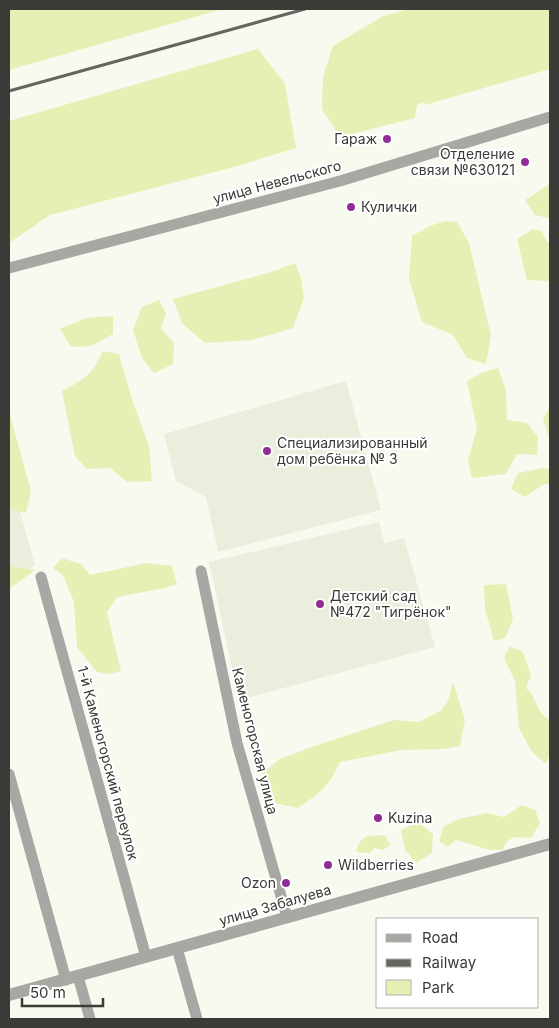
<svg xmlns="http://www.w3.org/2000/svg" width="559" height="1028" font-family="Inter,sans-serif">
<rect width="100%" height="100%" fill="#f7faef"/>
<path fill="#eaeedd" d="M346,381L381,510L218,552L206,497L176,481L164,434Z
M9,472L35,565L9,583Z
M379,522L384,543L404,538L435,647L239,700L209,562Z"/>
<path fill="#e5f0b5" d="M9,9H223L9,70Z
M409,9H550V69L425,105L424,102L417,105L415,118L340,137L322,109L323,77L333,46L383,16Z
M258,49L285,84L296,148L234,167L50,215L9,243V121Z
M550,184V222L548,218L535,215L525,200Z
M445,221L457,222L469,243L491,335L486,364L467,358L453,335L422,322L409,279L412,236L430,226Z
M533,229L541,231L546,240L550,244V281L527,280L517,239Z
M295,263L301,278L304,298L293,328L252,340L205,343L182,323L173,299L271,272Z
M159,300L166,313L161,329L174,342L173,364L154,373L142,358L133,330L142,307Z
M113,316V334L91,346L71,347L60,329L86,318Z
M103,351L119,354L131,396L149,446L152,481L127,482L110,468L87,469L75,456L62,391C84,380 93,374 103,351Z
M498,368L506,390L507,420L527,423L538,437L537,455L517,454L506,474L472,478L468,460L477,429L467,381L481,373Z
M550,407V441L543,419Z
M9,411L31,491L26,513L9,509Z
M542,468L550,469V484H544L525,497L511,489L518,473Z
M62,558L81,564L90,575L146,563L172,566L177,584L165,588L117,597L107,612L121,671L110,674L97,672L77,647L74,602L63,575L53,568Z
M9,566L35,570L9,589Z
M506,584L513,619L505,638L494,641L485,609L484,585Z
M510,646L523,652L531,675L526,688C539,699 533,710 550,720V753L546,764L532,752L519,728L515,681L504,658Z
M453,682L465,720L460,746L443,749L401,750L340,762C328,788 321,792 298,808L274,803L262,773L280,759L309,748L394,720L419,722L442,710L449,698Z
M522,805L535,810L540,823L531,838L514,837L506,842L503,850H490L456,840L447,847L439,841L444,826L459,819L487,813L504,817Z
M418,822L433,834L432,853L416,863L405,850L401,830Z
M384,835L391,845L382,850L375,848L370,853L356,852C360,834 369,836 384,835Z"/>
<g fill="none" stroke-linecap="round" stroke-linejoin="round">
<path stroke="#a7a8a4" stroke-width="11" d="M9,268L340,181L550,117
M201,571L237,743L287,917
M41,577L146,957
M9,774L66,980
M177,948L197,1019
M78,976L90,1019"/>
<path stroke="#a7a8a4" stroke-width="12" d="M9,995L550,844"/>
<path stroke="#646560" stroke-width="3" d="M9,91L305,9"/>
</g>
<g fill="#902c93" stroke="#fff" stroke-width="2">
<circle cx="387" cy="139" r="5"/>
<circle cx="525" cy="162" r="5"/>
<circle cx="351" cy="207" r="5"/>
<circle cx="267" cy="451" r="5"/>
<circle cx="320" cy="604" r="5"/>
<circle cx="378" cy="818" r="5"/>
<circle cx="328" cy="865" r="5"/>
<circle cx="286" cy="883" r="5"/>
</g>
<g text-anchor="middle" stroke-width="4" stroke-linejoin="round" paint-order="stroke">
<g font-size="14" fill="#3a3b37" stroke="#fff" text-anchor="start">
<text x="377" y="144" text-anchor="end">Гараж</text>
<text x="515" y="159" text-anchor="end">Отделение<tspan x="515" dy="16">связи №630121</tspan></text>
<text x="361" y="212">Кулички</text>
<text x="277" y="448">Специализированный<tspan x="277" dy="16">дом ребёнка № 3</tspan></text>
<text x="330" y="601">Детский сад<tspan x="330" dy="16">№472 "Тигрёнок"</tspan></text>
<text x="388" y="823">Kuzina</text>
<text x="338" y="870">Wildberries</text>
<text x="276" y="888" text-anchor="end">Ozon</text>
</g>
<g font-size="14" fill="#3a3b37" stroke="#fff">
<text transform="translate(277 182) rotate(-15)" y="5">улица Невельского</text>
<text transform="translate(255 741) rotate(76)" y="5">Каменогорская улица</text>
<text transform="translate(108 763) rotate(75)" y="5">1-й Каменогорский переулок</text>
<text transform="translate(275 905) rotate(-16)" y="5">улица Забалуева</text>
</g>
</g>
<rect width="559" height="1028" fill="none" stroke="#3a3b37" stroke-width="20"/>
<rect x="376" y="918" width="162" height="90" fill="#ffffff" stroke="#b0b1af"/>
<rect x="386" y="934" width="25" height="8" fill="#a7a8a4" stroke="#b0b1af"/>
<text x="422" y="943" font-size="15" fill="#3a3b37">Road</text>
<rect x="386" y="959" width="25" height="8" fill="#646560" stroke="#b0b1af"/>
<text x="422" y="968" font-size="15" fill="#3a3b37">Railway</text>
<rect x="386" y="980" width="25" height="15" fill="#e5f0b5" stroke="#b0b1af"/>
<text x="422" y="993" font-size="15" fill="#3a3b37">Park</text>
<path d="M22 998v8h81v-8" fill="none" stroke="#3a3b37" stroke-width="2.5"/>
<text x="30" y="998" font-size="15" fill="#3a3b37" stroke="#ffffff" stroke-width="4" paint-order="stroke">50 m</text>
</svg>
